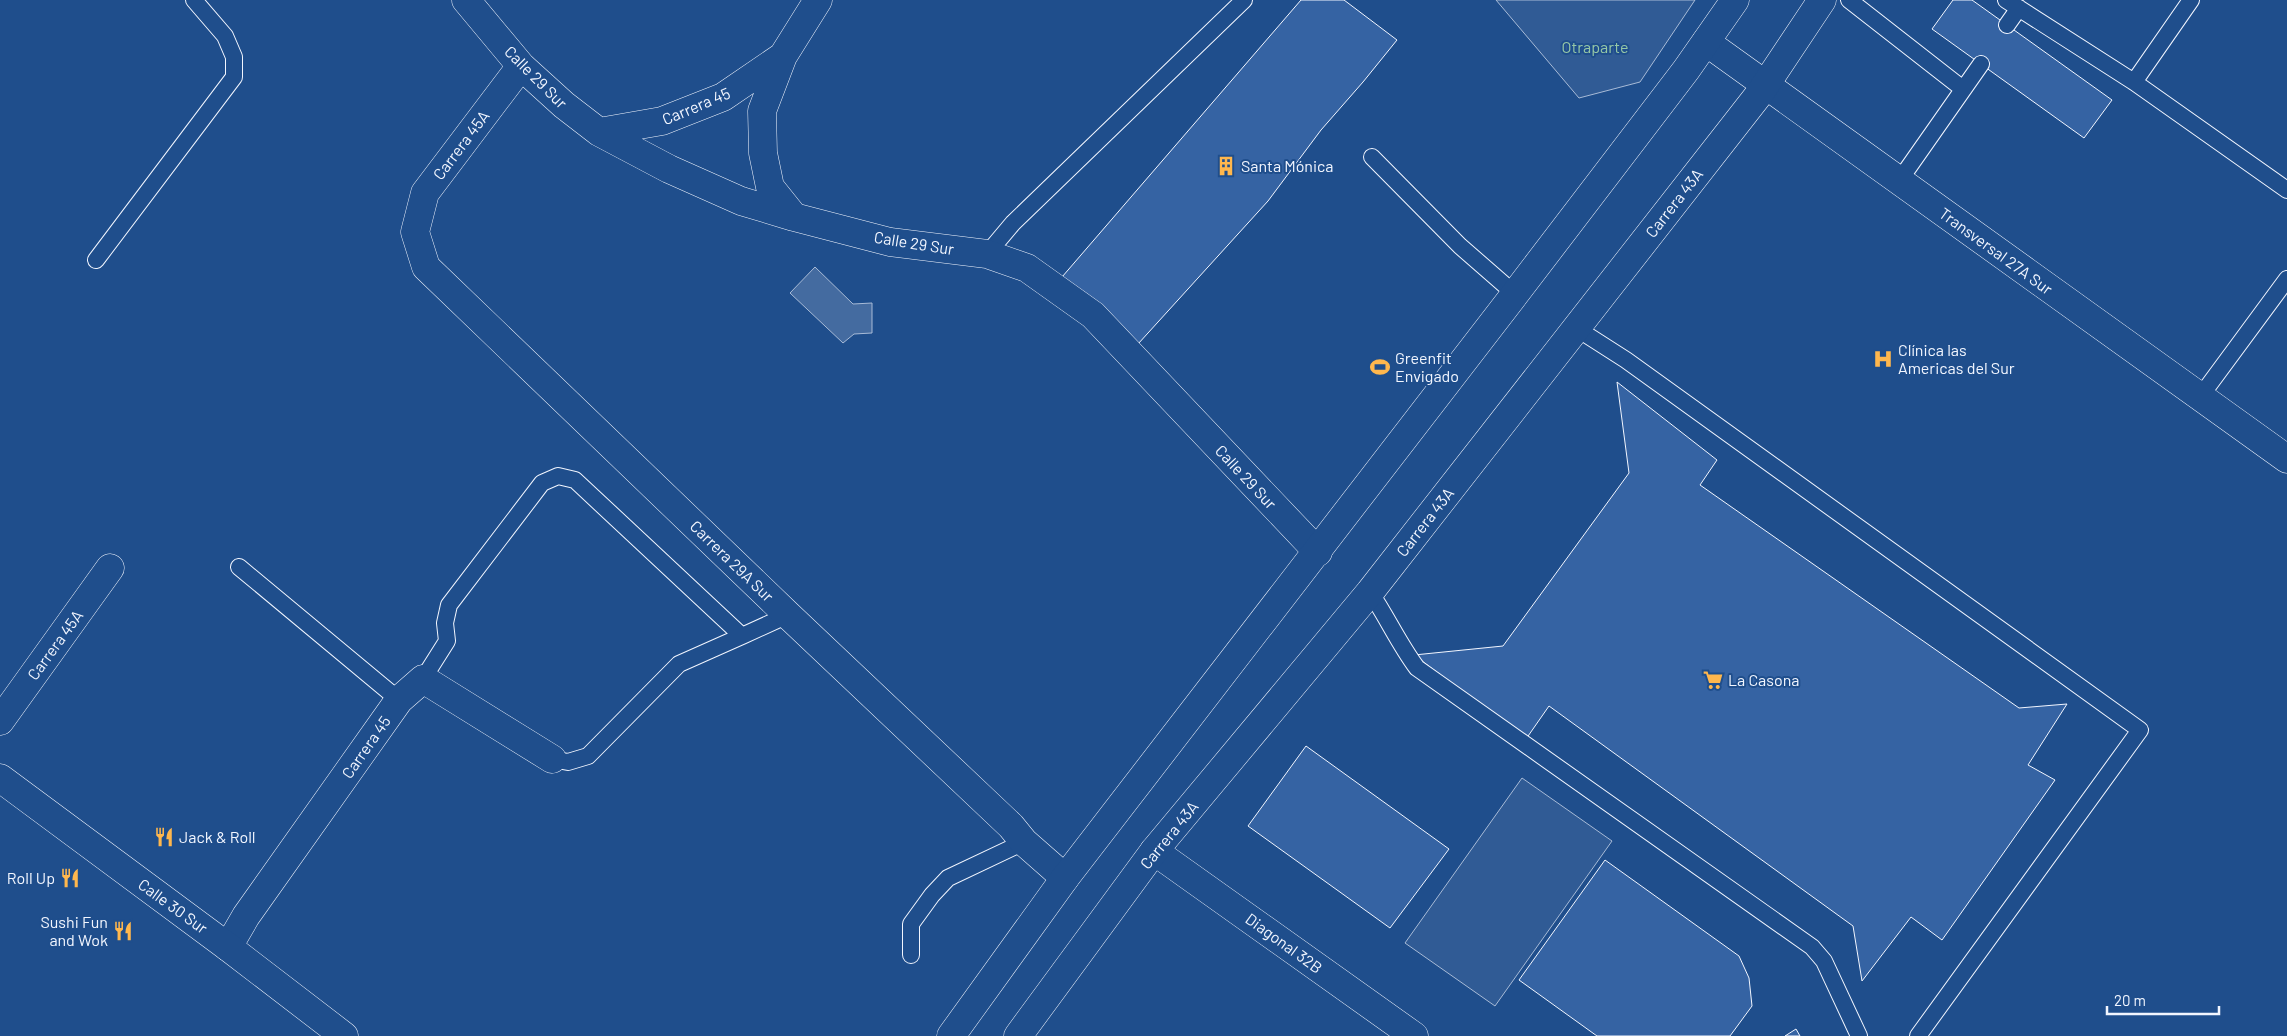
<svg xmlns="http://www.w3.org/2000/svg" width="2287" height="1036" font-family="Barlow,sans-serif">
<rect width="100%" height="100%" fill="#1f4e8c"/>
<path fill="#305b95" stroke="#a8bbd7" d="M1496,0H1695L1640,82L1579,98Z
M1522,778L1612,841L1495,1006L1405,943Z"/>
<path fill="#446ba0" stroke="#a8bbd7" d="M815,267L853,304L872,303V333L854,334L843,343L790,293Z"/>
<path fill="#3563a3" stroke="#f2f6ff" d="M1301,0H1344L1397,40L1363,82L1321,130L1268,201L1138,344L1062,277Z
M1953,0H1972L2112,100L2084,138L1932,29Z
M1617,382L1717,460L1700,485L2019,708L2067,704L2028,765L2055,780L1942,940L1911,917L1862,981L1853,926L1549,706L1526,739L1414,655L1503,646L1629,473Z
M1306,746L1449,849L1390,928L1248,826Z
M1605,860L1739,956L1749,978L1752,1006L1730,1036H1597L1519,980Z
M1796,1029L1800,1036H1785Z"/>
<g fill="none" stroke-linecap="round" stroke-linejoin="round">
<defs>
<path id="service" d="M1849,0L1963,89
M2006,0L2134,82L2287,190
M2007,25L2019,8
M2134,82L2191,0
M1372,157L1460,246L1515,294
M1899,181L1981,64
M987,254L1013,223L1244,0
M96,260L234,77V57L225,36L194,0
M1576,328L1626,360L2140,730L1918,1036
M2200,397L2287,279
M239,567L399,700
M1370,592C1387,617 1399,644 1417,668L1812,947L1824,961L1859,1036
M423,679L447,641L445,623L449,605L542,483L558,476L575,480L742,636L788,615
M552,759L568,762L588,756L679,664L742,636
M911,955V924L932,895L948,878L1024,842"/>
<path id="minor" d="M466,0L521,66L564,105L599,132L669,169L741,201L794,217L890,242L987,254L1027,268L1093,315L1318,552
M1706,42L2287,459
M521,66L425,193L415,232L426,267L788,615L1011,826L1024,842L1065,878
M599,132L662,121L723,97L783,56
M794,217L770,187L763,153L762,111L783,56L818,0
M0,721L110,568
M1154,851L1414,1036
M228,947L246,916L399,700L423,679L552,759"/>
<path id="tertiary" d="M0,778L228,947L344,1036"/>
<path id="primary" d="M951,1036L1065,878L1515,294L1686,70L1735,0
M1018,1036L1154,851L1370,592L1760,93L1822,0"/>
</defs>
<use href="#service" stroke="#f2f6ff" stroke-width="18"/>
<use href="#minor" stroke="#f2f6ff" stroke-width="29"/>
<use href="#tertiary" stroke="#f2f6ff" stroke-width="29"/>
<use href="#primary" stroke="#f2f6ff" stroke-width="29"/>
<use href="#service" stroke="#1f4e8c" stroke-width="16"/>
<use href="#minor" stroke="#1f4e8c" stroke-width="28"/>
<use href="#tertiary" stroke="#1f4e8c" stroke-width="28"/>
<use href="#primary" stroke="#1f4e8c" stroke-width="28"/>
</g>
<defs>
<symbol id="building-bare" viewBox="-9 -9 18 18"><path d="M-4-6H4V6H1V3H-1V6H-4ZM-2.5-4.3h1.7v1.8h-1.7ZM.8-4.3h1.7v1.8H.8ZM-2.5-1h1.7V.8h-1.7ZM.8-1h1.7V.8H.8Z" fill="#ffb74d" stroke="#1f4e8c" stroke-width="2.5" paint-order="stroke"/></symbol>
<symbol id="hospital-bare" viewBox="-9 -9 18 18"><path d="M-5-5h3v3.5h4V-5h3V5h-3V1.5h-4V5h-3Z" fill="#ffb74d" stroke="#1f4e8c" stroke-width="2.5" paint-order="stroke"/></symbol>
<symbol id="stadium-bare" viewBox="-9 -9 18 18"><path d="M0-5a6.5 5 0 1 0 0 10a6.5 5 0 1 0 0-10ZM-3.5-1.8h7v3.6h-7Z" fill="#ffb74d" stroke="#1f4e8c" stroke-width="2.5" paint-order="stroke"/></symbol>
<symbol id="supermarket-bare" viewBox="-9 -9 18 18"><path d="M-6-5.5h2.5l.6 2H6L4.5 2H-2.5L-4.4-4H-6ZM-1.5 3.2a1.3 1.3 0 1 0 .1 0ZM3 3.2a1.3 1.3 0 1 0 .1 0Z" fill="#ffb74d" stroke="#1f4e8c" stroke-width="2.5" paint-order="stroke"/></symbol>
<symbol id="restaurant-bare" viewBox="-9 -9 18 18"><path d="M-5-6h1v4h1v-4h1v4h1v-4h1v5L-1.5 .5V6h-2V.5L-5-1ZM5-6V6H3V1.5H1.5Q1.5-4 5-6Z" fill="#ffb74d" stroke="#1f4e8c" stroke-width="2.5" paint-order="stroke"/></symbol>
</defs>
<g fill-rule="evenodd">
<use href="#building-bare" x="1212" y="152" width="28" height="28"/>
<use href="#hospital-bare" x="1869" y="345" width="28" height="28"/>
<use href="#stadium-bare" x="1366" y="353" width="28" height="28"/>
<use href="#supermarket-bare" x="1699" y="666" width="28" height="28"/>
<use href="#restaurant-bare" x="150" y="823" width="28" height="28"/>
<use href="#restaurant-bare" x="56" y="864" width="28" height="28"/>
<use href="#restaurant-bare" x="109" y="917" width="28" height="28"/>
</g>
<g text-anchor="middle" stroke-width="4" stroke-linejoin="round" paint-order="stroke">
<g font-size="16" fill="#97c8a6" stroke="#1f4e8c">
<text x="1595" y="53">Otraparte</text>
</g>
<g font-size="16" fill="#f2f6ff" stroke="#1f4e8c">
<text transform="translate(536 77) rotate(45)" y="6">Calle 29 Sur</text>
<text transform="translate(696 106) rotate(-23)" y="6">Carrera 45</text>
<text transform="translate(461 145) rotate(-53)" y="6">Carrera 45A</text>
<text transform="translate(1674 203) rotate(-52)" y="6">Carrera 43A</text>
<text transform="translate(914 243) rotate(9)" y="6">Calle 29 Sur</text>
<text transform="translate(1996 251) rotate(36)" y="6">Transversal 27A Sur</text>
<text transform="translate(1246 477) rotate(47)" y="6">Calle 29 Sur</text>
<text transform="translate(1425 522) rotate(-52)" y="6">Carrera 43A</text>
<text transform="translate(732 561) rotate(44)" y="6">Carrera 29A Sur</text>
<text transform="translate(55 645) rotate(-54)" y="6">Carrera 45A</text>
<text transform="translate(366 747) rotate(-55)" y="6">Carrera 45</text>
<text transform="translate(1169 835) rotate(-51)" y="6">Carrera 43A</text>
<text transform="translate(173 906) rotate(36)" y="6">Calle 30 Sur</text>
<text transform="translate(1284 943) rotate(36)" y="6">Diagonal 32B</text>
</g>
<g font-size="16" fill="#f2f6ff" stroke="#1f4e8c" text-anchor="start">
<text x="1241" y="172">Santa Mónica</text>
<text x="1898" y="356">Clínica las<tspan x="1898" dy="18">Americas del Sur</tspan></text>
<text x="1395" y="364">Greenfit<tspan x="1395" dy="18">Envigado</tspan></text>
<text x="1728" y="686">La Casona</text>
<text x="179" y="843">Jack &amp; Roll</text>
<text x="55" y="884" text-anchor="end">Roll Up</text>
<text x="108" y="928" text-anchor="end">Sushi Fun<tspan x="108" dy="18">and Wok</tspan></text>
</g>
</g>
<path d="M2107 1006v8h112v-8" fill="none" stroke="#f2f6ff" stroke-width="2.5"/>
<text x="2114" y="1006" font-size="15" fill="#f2f6ff" stroke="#1f4e8c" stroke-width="4" paint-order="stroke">20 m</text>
</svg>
